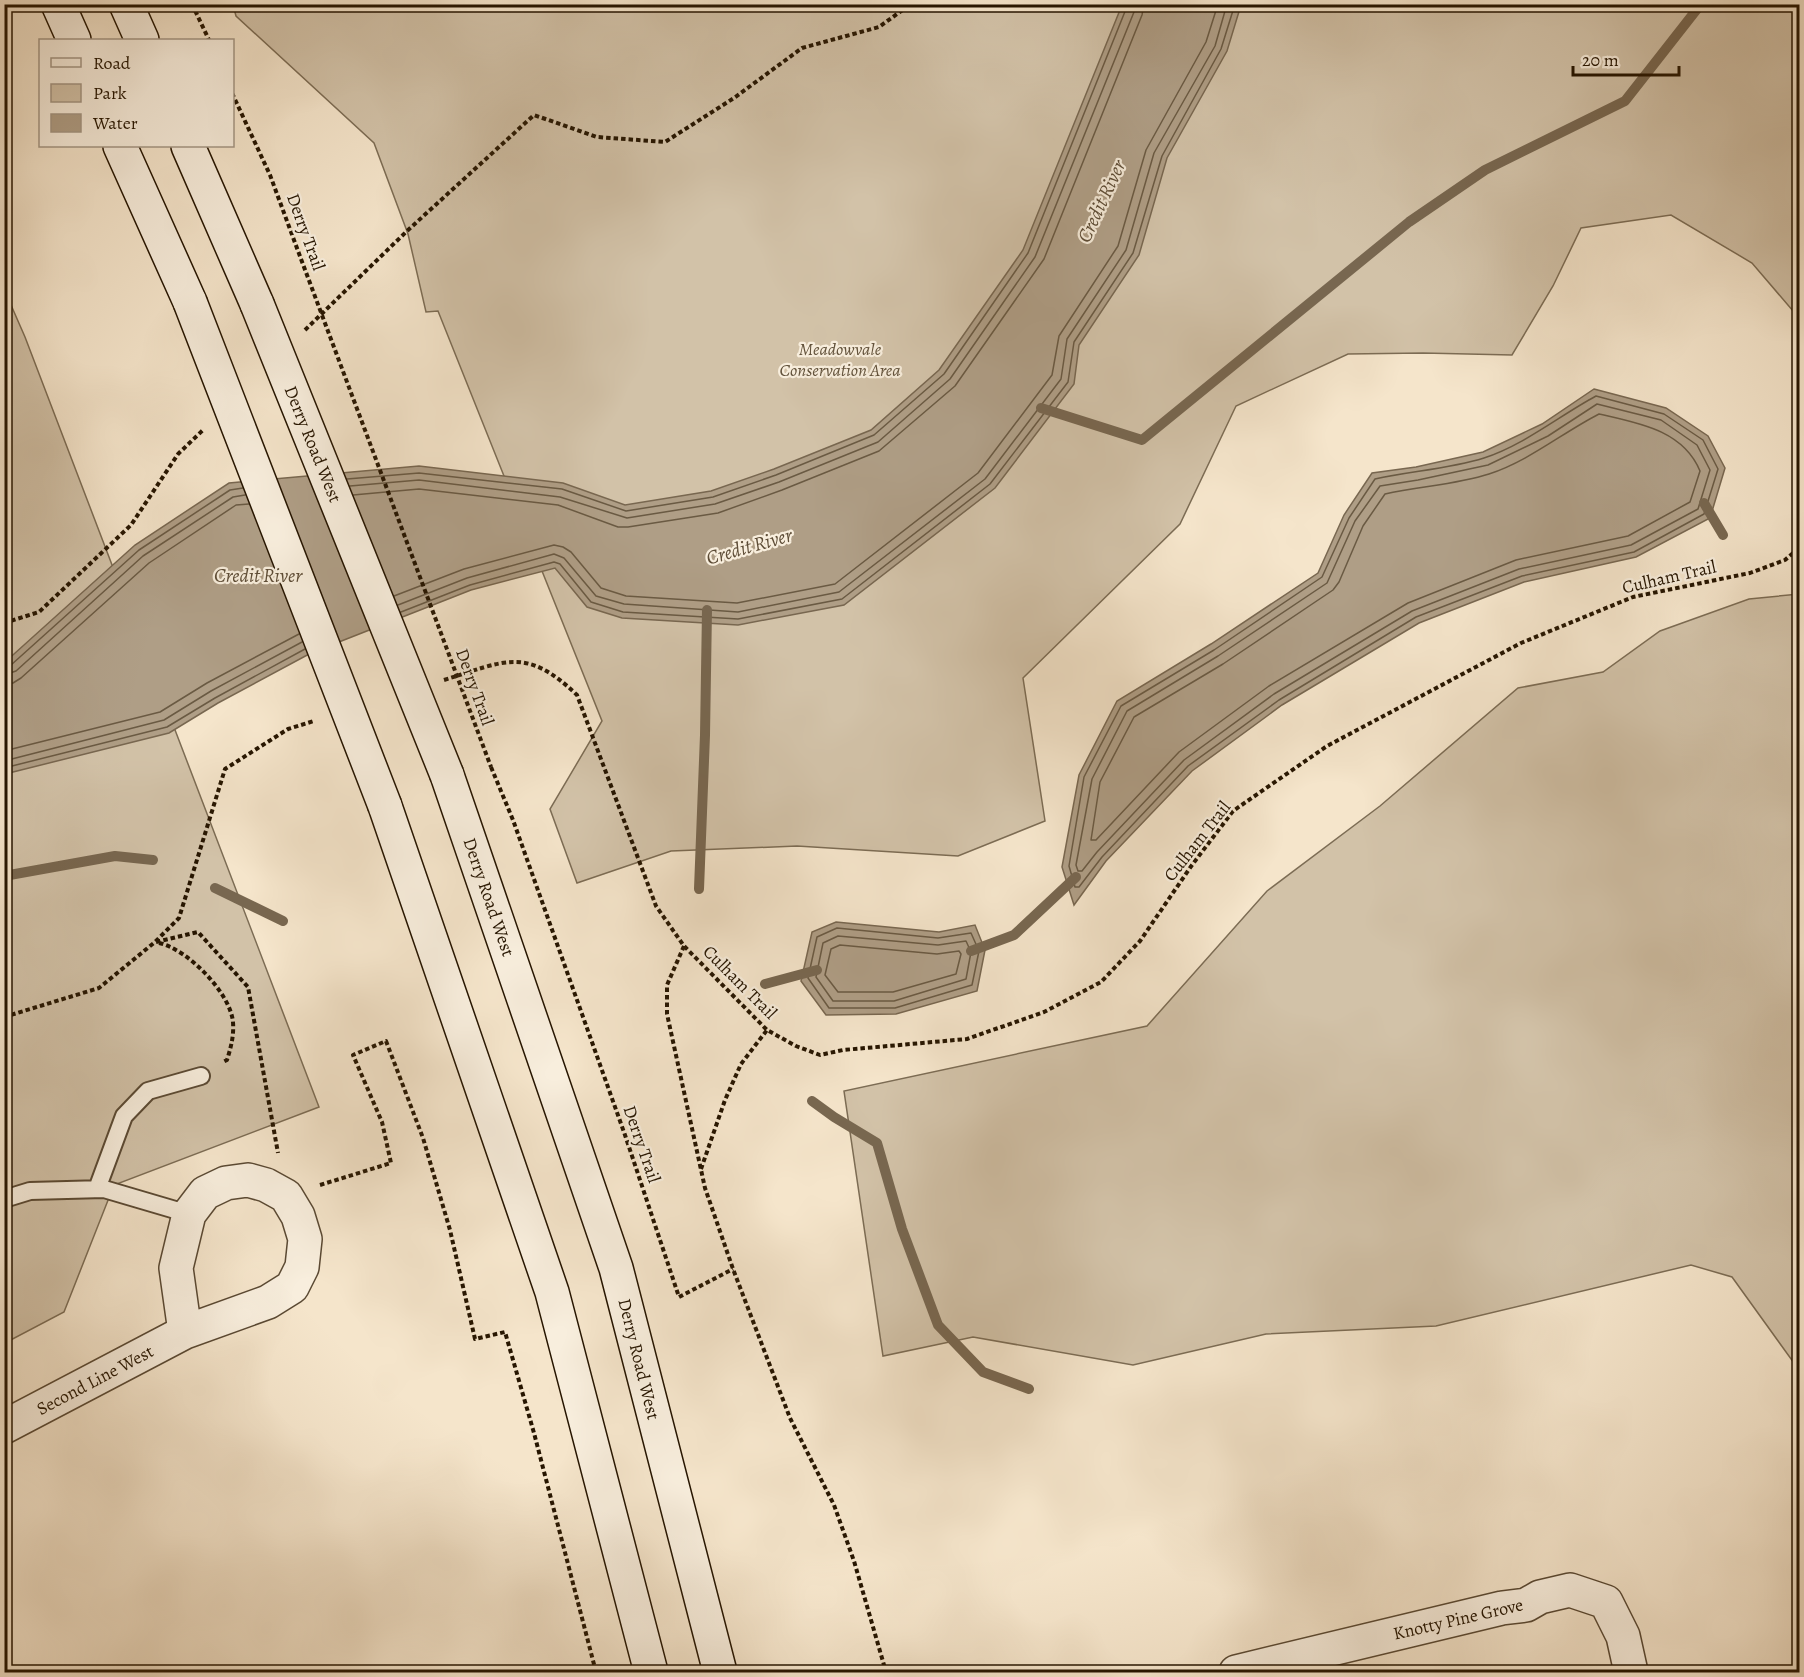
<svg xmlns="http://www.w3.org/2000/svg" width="1804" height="1677" font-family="Alegreya,serif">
<rect width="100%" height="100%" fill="#f5e5cb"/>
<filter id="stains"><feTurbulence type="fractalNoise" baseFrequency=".00333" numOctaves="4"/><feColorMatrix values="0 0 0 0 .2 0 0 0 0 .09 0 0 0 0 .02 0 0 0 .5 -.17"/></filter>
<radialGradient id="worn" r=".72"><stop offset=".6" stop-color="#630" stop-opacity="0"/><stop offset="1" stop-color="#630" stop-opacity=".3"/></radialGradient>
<path fill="#d2c2a8" stroke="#7c6c54" stroke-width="1.5" d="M233,5H1799V318L1752,263L1671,215L1581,228L1553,286L1512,355L1423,353L1348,354L1236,406L1180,524L1023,678L1045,821L958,856L797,846L671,851L577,883L550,809L602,721L438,311L426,312L408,234L374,143L236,16Z
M4,289L25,337L319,1107L114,1185L64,1312L5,1343Z
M1799,594V1370L1732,1277L1691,1265L1436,1326L1266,1334L1133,1365L973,1337L883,1356L844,1091L1147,1026L1267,891L1380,806L1518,688L1603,672L1660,631L1749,599Z"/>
<path fill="#af9e86" stroke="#786750" stroke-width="1.5" d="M1122,5H1241L1227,51L1167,158L1139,255L1079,345L1074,384L995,488L844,605L738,625L622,618L587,607L555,568L471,590L311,653L218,703L169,733L5,774L4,663L135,545L229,483L419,466L563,483L625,505L711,491L774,469L871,430L939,370L1023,250Z
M1594,389L1666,408L1708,436L1725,468L1710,518L1636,557L1524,582L1419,623L1282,705L1192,771L1106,861L1074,905L1062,867L1079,775L1117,701L1211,644L1318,573L1344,515L1372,473L1416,467L1483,452L1542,424Z
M836,922L939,932L975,925L985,950L977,991L896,1014L826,1015L801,981L812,932Z"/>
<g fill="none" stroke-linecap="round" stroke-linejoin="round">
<path stroke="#6a5a43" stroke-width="1.5" d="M1596,396L1664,414L1703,440L1718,469L1704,514L1634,552L1522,576L1416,617L1279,700L1188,766L1102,857L1079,887H1075L1069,866L1084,777L1121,706L1214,650L1322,577L1349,518L1375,479C1411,471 1449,469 1484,458C1524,445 1559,416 1596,396Z
M1597,404L1661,420L1697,445L1710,470L1698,509L1631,545L1519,569L1412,611L1274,694L1184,760L1097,852L1082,871H1078L1076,865L1092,779L1127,711L1218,656L1327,583L1355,521L1380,486L1418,480L1488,465L1548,436Z
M1599,414C1638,423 1683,430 1700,471L1690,502L1628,536L1516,560L1408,603L1269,686L1179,752L1096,840H1091L1100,782L1134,717L1223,664L1333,590L1339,582L1363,526L1385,494C1419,486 1455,485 1489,474C1529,461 1562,433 1599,414Z
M347,479L419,473L562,489L626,511L713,497L776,475L874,435L944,374L1028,253L1128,4
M350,486L419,480L560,497L627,518L715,504L779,482L878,442L950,379L1035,257L1134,12L1135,4
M353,495L419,489L558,505L618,527H628L718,513L782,490L879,451L955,386L1044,259L1142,15L1144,4
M394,596L464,569L554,545L563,547L571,552L601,588L626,596L737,603L835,584L978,473L1052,375L1059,336L1118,246L1146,150L1206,42L1218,4
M398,605L467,578L554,554L564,558L596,596L624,604L738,612L839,592L985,479L1061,379L1067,339L1126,250L1154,153L1215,46L1227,4
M401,612L470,585L554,562L560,564L591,602L623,612L738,619L842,599L990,484L1068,382L1074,342L1133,253L1162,156L1221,49L1235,4
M4,667L11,665L139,550L230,490L243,488
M4,675L16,671L143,556L233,497L245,495
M4,684L13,683L21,678L149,563L236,505L249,504
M4,751L160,712L207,683L299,634
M4,761L164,720L211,691L302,642
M4,768L167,727L215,698L305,649
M837,928L938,938L971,933L979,951L972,985L895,1008H829L808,978L817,937Z
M838,936L938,945L966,941L971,952L966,979L894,1001H833L816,977L823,943Z
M840,945L937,954L959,951L961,954L956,974L893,992H838L825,975L831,949Z"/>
<path stroke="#786750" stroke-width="10" d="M1041,408L1142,440L1409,222L1485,170L1625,101L1701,4
M1704,503L1723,535
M4,876L115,856L153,860
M215,888L283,921
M699,889L705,735L707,610
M971,951L1014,935L1076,877
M765,984L817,970
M812,1101L834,1117L877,1143L902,1229L938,1325L983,1372L1029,1389"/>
<defs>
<path id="service" d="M97,1189L124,1116L148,1091L201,1076
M4,1199L30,1191L104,1189L189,1214"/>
<path id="minor" d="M4,1427L185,1332L268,1302L292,1287L302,1267L305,1239L298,1216L286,1196L266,1185L248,1180L226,1183L205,1193L189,1214L176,1268L185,1332
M1236,1672L1502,1608L1526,1605L1540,1597L1570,1590L1606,1602L1623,1636L1631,1672"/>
<path id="secondary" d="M58,4L74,40
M126,4L142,40
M120,146L190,302
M188,146L257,304
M447,775L616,1268L720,1672
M385,806L552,1292L651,1672"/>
</defs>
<use href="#service" stroke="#5a4933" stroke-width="20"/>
<use href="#minor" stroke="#5a4933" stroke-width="36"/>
<use href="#secondary" stroke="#261500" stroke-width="36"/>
<path stroke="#261500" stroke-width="4" stroke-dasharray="4.5 3" stroke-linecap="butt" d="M192,4L209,40
M232,93L270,175L301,259
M305,330L407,231L534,115L597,137L665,142L734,98L802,48L879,27L911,4
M4,623L39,612L131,525L178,454L203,430
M444,680C505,661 526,646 577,695L656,906L684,946L767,1030L796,1046L820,1055L843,1050L967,1039L1044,1012L1101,982L1140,941L1192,865L1233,811L1327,746L1521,643L1633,597L1750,573L1785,560L1800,547
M491,767L513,820L625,1135L679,1297L733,1269
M156,942L198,932L248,987L278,1153
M159,943C187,949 230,992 233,1022C234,1036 231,1047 227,1060L223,1062
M684,946L667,985V1014L705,1188L733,1269L790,1418L834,1505L854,1561L886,1672
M4,1017L99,988L155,942L179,918L225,769L288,729L314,721
M701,1169L725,1100L741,1064L767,1030
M320,1185L391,1163L382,1122L353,1055L386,1041L423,1138L450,1230L475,1339L505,1332L534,1433L596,1672"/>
<use href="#service" stroke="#f8eedd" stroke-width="16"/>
<use href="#minor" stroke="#f8eedd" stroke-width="33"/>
<use href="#secondary" stroke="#f8eedd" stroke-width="33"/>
<defs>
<path id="secondary-bridge" d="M190,302L385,806
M257,304L447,775"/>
</defs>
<use href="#secondary-bridge" stroke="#261500" stroke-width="36" stroke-linecap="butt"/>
<path stroke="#261500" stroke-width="4" stroke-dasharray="4.5 3" stroke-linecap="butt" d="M301,259L491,767"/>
<use href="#secondary-bridge" stroke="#f8eedd" stroke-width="33"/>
</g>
<g text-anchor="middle" stroke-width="4.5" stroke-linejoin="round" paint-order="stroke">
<g font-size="18" fill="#261500" stroke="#f8eedd">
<text transform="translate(306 232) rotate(70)" y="6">Derry Trail</text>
<text transform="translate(313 444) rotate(68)" y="6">Derry Road West</text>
<text transform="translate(1669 577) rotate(-13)" y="6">Culham Trail</text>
<text transform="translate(475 687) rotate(70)" y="6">Derry Trail</text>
<text transform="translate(1197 841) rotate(-52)" y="6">Culham Trail</text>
<text transform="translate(489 897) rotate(71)" y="6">Derry Road West</text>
<text transform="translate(740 982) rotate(45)" y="6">Culham Trail</text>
<text transform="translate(642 1144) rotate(71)" y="6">Derry Trail</text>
<text transform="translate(639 1359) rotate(76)" y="6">Derry Road West</text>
<text transform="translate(95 1380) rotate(-28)" y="6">Second Line West</text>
<text transform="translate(1458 1619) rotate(-13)" y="6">Knotty Pine Grove</text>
</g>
<g font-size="18" font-style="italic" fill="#62523b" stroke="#f8eedd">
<text x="840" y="355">Meadowvale<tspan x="840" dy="21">Conservation Area</tspan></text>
</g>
<g font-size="20" font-style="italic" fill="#5d4c36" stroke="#f8eedd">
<text transform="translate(1101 201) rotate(-65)" y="7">Credit River</text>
<text transform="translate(749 546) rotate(-16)" y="7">Credit River</text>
<text x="258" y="582">Credit River</text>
</g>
</g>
<rect width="1804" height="1677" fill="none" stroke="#f5e5cb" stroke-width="24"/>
<rect x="6" y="6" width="1792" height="1665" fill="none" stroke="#261500" stroke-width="3"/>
<rect x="12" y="12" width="1780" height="1653" fill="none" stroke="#261500" stroke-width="1.5"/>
<rect x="39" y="39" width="195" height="108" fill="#f8eedd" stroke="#a49785" stroke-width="1.5"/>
<rect x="51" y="58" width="30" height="9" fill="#f8eedd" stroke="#a49785" stroke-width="1.5"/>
<text x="93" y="69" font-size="18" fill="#261500">Road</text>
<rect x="51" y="84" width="30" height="18" fill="#d2c2a8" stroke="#a49785" stroke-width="1.5"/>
<text x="93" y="99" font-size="18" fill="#261500">Park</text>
<rect x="51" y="114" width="30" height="18" fill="#af9e86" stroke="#a49785" stroke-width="1.5"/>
<text x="93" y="129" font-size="18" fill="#261500">Water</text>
<path d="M1573 66v9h106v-9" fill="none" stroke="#261500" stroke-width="3"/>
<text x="1582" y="66" font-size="18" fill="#261500" stroke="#f8eedd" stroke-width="4.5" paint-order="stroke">20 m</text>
<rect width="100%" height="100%" filter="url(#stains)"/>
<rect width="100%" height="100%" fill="url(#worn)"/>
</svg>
